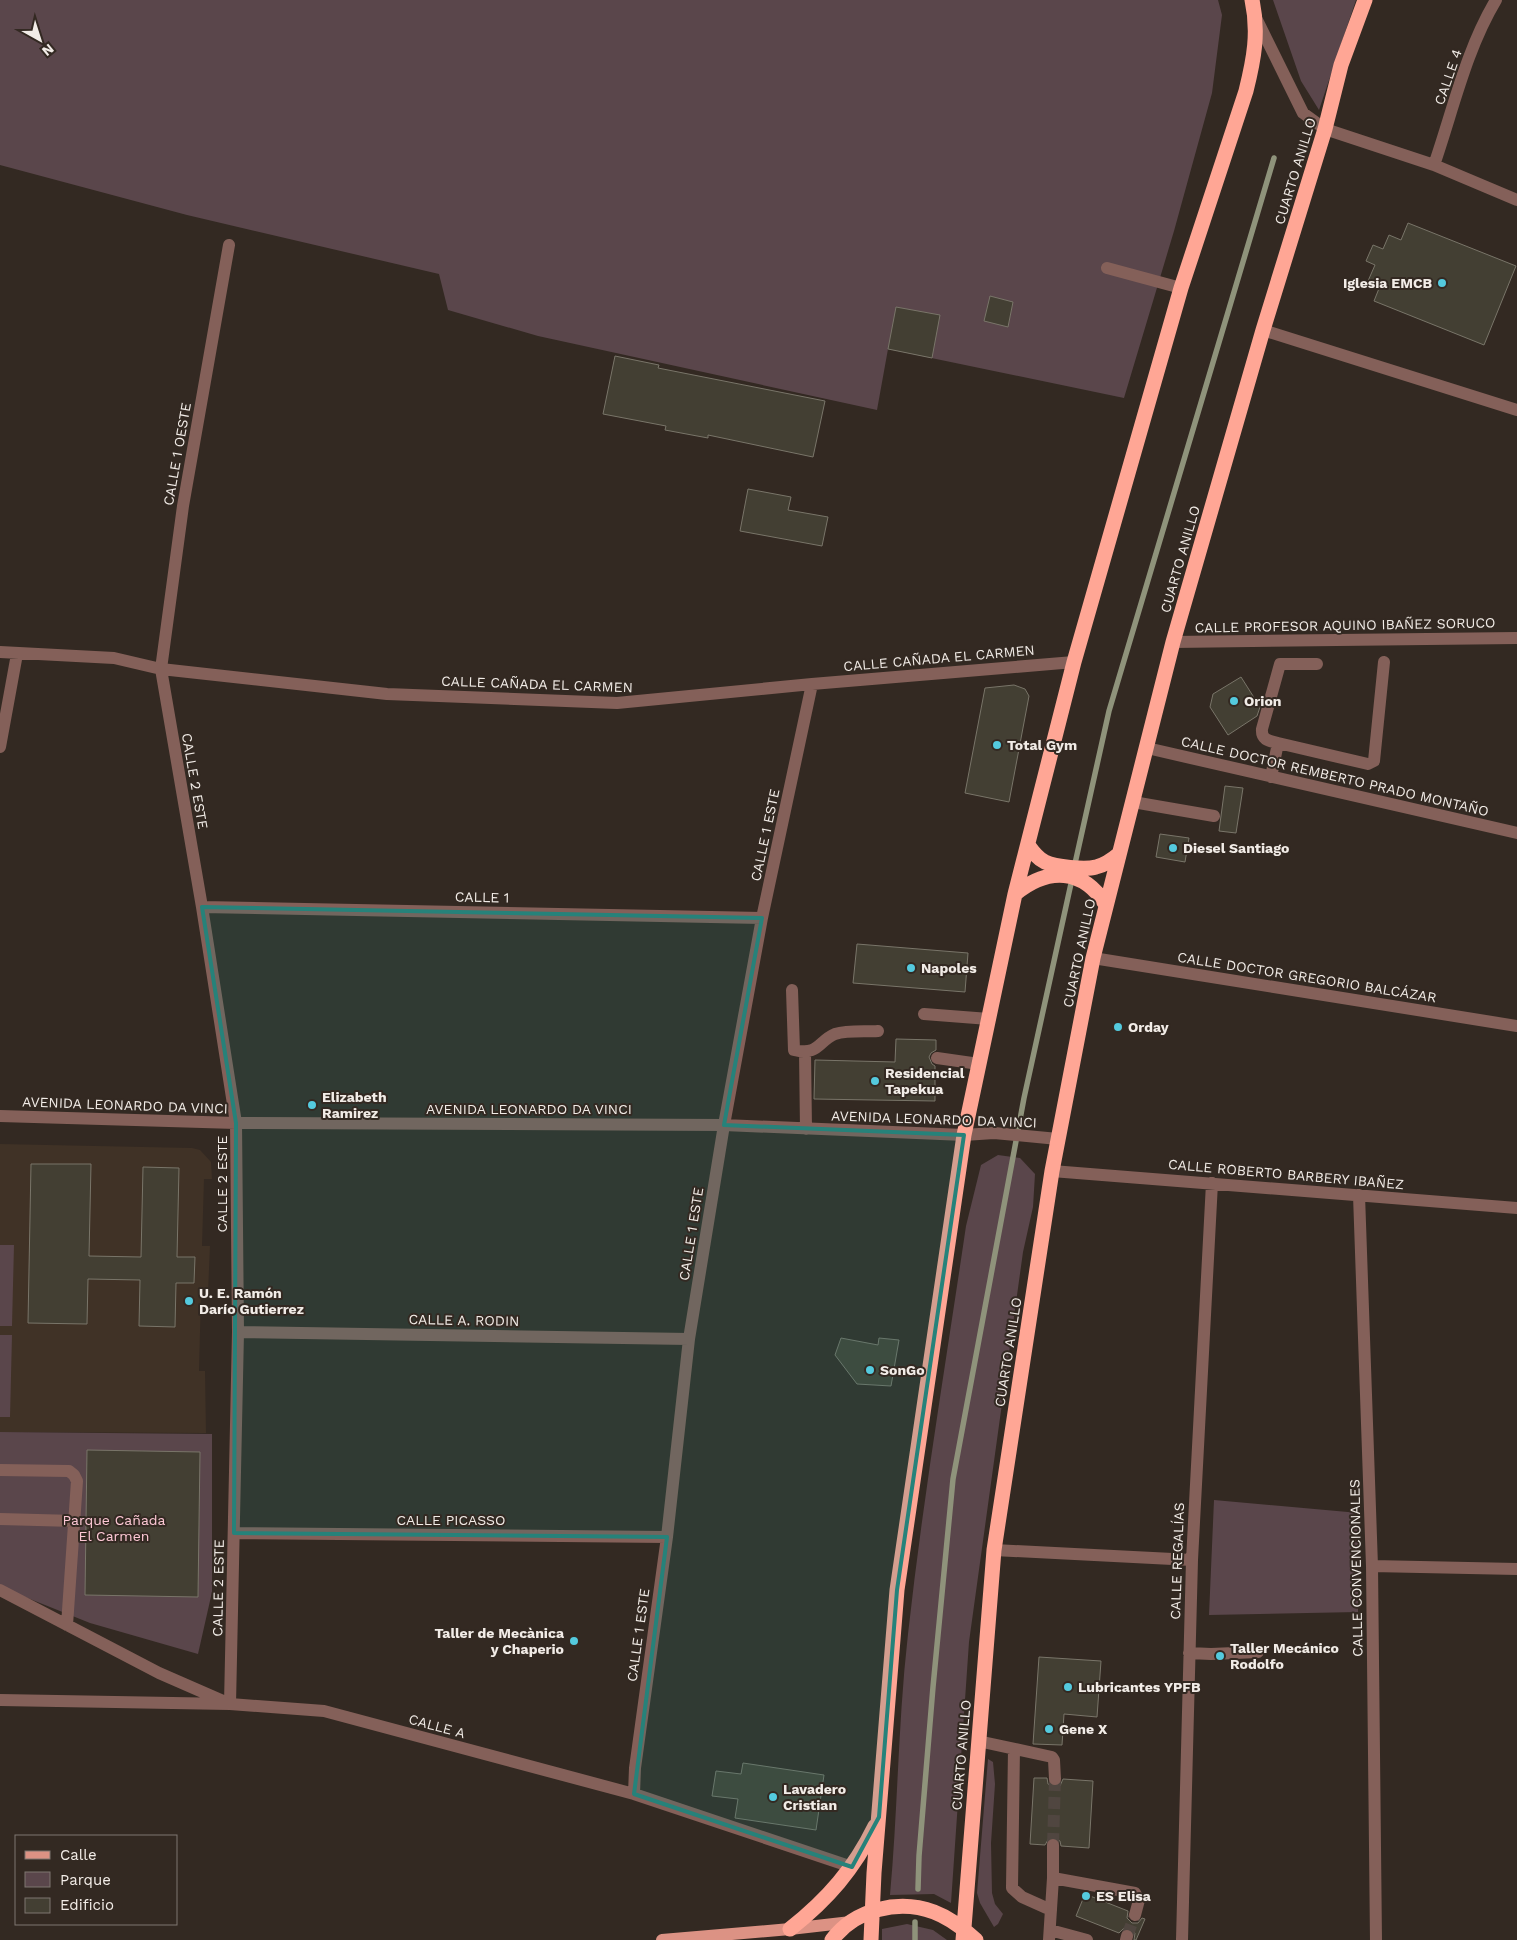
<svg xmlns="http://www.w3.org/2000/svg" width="1517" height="1940" font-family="'Work Sans',sans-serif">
<rect width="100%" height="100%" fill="#332922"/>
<path fill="#403226" d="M0,1144L192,1148L200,1150L211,1162L212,1179H204L202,1246H210L208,1293H201L199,1371H205L206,1433L0,1432Z"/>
<path fill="#5a464b" d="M0,0H1218L1222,15L1212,93L1174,231L1124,398L888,349L877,410L538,336L448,310L439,274L187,215L0,165Z
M1273,0H1356L1319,110L1301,81Z
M998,1155L1020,1158L1035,1174L1033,1207L1023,1252L969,1642L951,1903L934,1894L890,1895C898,1808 898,1721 908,1634C923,1498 946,1362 966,1226L981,1165Z
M0,1245H14L12,1326H0Z
M0,1335H12L10,1417H0Z
M0,1432L212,1434V1592L198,1654L90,1623L0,1587Z
M1214,1500L1359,1513L1358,1612L1209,1615Z
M988,1759L993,1762L995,1784L991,1843L992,1893L995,1904L1003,1914L998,1924L994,1927L980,1903L977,1893Z
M907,1924L933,1930L947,1940H882V1929Z"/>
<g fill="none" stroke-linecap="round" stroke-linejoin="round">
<path stroke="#8f937b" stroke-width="5.5" d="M1074,868L1109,711L1274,158
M918,1889L919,1856L933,1687L953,1479L1024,1098L1072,879
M915,1940V1922"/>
</g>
<path fill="#433f33" stroke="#797569" d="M1408,223L1516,266L1484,345L1374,301L1380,286L1368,281L1375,265L1366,261L1373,245L1383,249L1389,235L1401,240Z
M990,296L1013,302L1008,327L984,321Z
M896,307L940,315L932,358L888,349Z
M615,356L659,365L658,368L825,401L813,457L708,435V438L665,430L666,426L603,414Z
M748,489L791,497L788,510L828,517L822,546L740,531Z
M1241,677L1260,707L1257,716L1228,735L1210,707L1213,694Z
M1014,685L1025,689L1029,696L1009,802L965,793L985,688Z
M1225,786L1243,788L1236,833L1219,831Z
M1160,834L1189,838L1185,862L1156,857Z
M857,944L968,953L965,992L853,983Z
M896,1039L936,1040V1050L931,1053L929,1057L932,1064L935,1066V1101L814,1099L815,1060L895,1062Z
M31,1164H91L89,1256L141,1257L143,1167L179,1168L177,1257H195L194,1283H176L175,1327L139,1326L140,1280L88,1279L87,1324L28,1323Z
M841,1338L878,1345L879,1338L899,1340L891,1386L857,1384L835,1355Z
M87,1450L200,1452L198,1597L85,1595Z
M1039,1657L1101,1661L1097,1717L1064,1714L1062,1745L1033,1744Z
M743,1763L824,1775L816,1830L735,1818L738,1799L712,1796L716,1771L741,1774Z
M1034,1778H1047L1048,1784L1055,1787L1060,1786L1063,1779L1093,1781L1089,1848L1061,1846L1060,1841L1053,1837L1049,1838L1045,1845L1030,1844Z
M1085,1894L1128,1911L1127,1918L1132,1923H1138L1142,1918L1145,1919L1136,1940H1134L1135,1933L1129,1928H1124L1119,1933L1076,1916Z"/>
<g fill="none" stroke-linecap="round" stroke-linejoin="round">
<path stroke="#504640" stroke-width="12" stroke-dasharray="12 6" stroke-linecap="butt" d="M1053,1845L1055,1779
M1127,1936L1135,1915"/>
<path stroke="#846059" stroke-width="12" d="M1256,18L1303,113L1325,129L1434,165L1517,200
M1434,165C1453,110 1466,50 1496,0
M1107,268L1181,288
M1263,330L1517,410
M1173,642L1517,638
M0,652L114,658L161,669L387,694L617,703L812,684L1074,662
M1278,743L1368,764L1374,761L1384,662
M0,747L17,654
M1147,748L1517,833
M1271,777L1278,743C1269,741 1261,740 1262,729L1280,664H1317
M1133,802L1214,816
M202,907L762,918
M1093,958L1517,1026
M792,990L794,1050C819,1056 818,1041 835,1034C848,1030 865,1032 878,1031
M924,1014L989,1019
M805,1052L806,1129
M937,1058L979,1064
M0,1116L236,1123L724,1125L964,1135L994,1133L1058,1139
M1052,1171L1517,1208
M1359,1195L1372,1566L1376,1940
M238,1332L689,1339
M0,1470L69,1471L74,1475L77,1481L67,1625
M0,1519L75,1521
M234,1533L667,1537
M994,1550L1192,1560
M1372,1566L1517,1569
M0,1590L159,1673L230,1704L238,1332L236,1123L202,907L161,669L183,506L229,245
M1189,1653L1211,1654L1258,1652
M0,1700L230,1704L324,1711L634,1794L852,1867
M978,1741L1052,1757L1054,1760L1055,1779
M1014,1749L1012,1888L1022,1897L1051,1910
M634,1794L635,1768L667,1537L689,1339L724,1125L762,918L812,684
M1053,1845V1878L1135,1893L1139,1900L1135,1915
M1050,1930L1087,1940
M1049,1940L1053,1878
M1126,1940L1127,1936
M1182,1940L1192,1560L1212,1183"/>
<path stroke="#dc9284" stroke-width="12" d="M662,1940L790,1929L851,1922"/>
<path stroke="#ffa695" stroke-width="15" d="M1028,845C1033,852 1037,858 1045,862C1055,867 1085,870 1096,867C1105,865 1112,860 1119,854
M1015,894C1048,867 1083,868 1106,905
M790,1929C828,1899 854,1869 875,1826
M832,1940C855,1909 899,1899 934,1912C950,1918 964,1929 976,1940
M871,1940L874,1873L897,1590L964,1135L1015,894L1074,662L1181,288L1246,91C1254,59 1259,32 1252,0
M963,1940L994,1550L1052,1171L1093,958L1173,642L1263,330L1325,129L1341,65L1365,0"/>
</g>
<path fill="#26827a" fill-opacity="0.2" stroke="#26827a" stroke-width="4" stroke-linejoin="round" d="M202,907L762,918L724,1125L964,1135L897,1590L879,1817L852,1867L634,1794L667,1537L234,1533L236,1123Z"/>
<g fill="#54cade" stroke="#332922" stroke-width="2">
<circle cx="1442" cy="283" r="5"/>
<circle cx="1234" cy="701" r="5"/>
<circle cx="997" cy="745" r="5"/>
<circle cx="1173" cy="848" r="5"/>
<circle cx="911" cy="968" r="5"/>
<circle cx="1118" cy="1027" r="5"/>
<circle cx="875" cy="1081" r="5"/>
<circle cx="312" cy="1105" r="5"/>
<circle cx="189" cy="1301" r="5"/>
<circle cx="870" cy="1370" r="5"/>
<circle cx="574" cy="1641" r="5"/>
<circle cx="1220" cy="1656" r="5"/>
<circle cx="1068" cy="1687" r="5"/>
<circle cx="1049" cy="1729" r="5"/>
<circle cx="773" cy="1797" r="5"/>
<circle cx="1086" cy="1896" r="5"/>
</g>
<g text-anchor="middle" stroke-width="4" stroke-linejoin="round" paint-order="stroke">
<g font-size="14" fill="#f2ece7" stroke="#332922">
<text transform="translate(1448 77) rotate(-71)" y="5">CALLE 4</text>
<text transform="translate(1295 171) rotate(-73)" y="5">CUARTO ANILLO</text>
<text transform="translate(177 454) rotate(-80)" y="5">CALLE 1 OESTE</text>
<text transform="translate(1180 559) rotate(-74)" y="5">CUARTO ANILLO</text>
<text transform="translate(1345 625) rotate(-1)" y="5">CALLE PROFESOR AQUINO IBAÑEZ SORUCO</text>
<text transform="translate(939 658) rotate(-5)" y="5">CALLE CAÑADA EL CARMEN</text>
<text transform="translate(537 684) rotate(2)" y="5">CALLE CAÑADA EL CARMEN</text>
<text transform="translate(1335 776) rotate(13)" y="5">CALLE DOCTOR REMBERTO PRADO MONTAÑO</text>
<text transform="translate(195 781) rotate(80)" y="5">CALLE 2 ESTE</text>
<text transform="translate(765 835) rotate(-78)" y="5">CALLE 1 ESTE</text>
<text transform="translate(482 897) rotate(1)" y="5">CALLE 1</text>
<text transform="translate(1079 953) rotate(-78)" y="5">CUARTO ANILLO</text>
<text transform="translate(1307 977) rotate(9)" y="5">CALLE DOCTOR GREGORIO BALCÁZAR</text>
<text transform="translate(125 1105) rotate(2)" y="5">AVENIDA LEONARDO DA VINCI</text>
<text x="529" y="1114">AVENIDA LEONARDO DA VINCI</text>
<text transform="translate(934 1119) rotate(2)" y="5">AVENIDA LEONARDO DA VINCI</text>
<text transform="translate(1286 1174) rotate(5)" y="5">CALLE ROBERTO BARBERY IBAÑEZ</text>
<text transform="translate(222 1184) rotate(-90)" y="5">CALLE 2 ESTE</text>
<text transform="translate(691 1234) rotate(-81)" y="5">CALLE 1 ESTE</text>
<text transform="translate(464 1320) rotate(1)" y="5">CALLE A. RODIN</text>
<text transform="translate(1008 1352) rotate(-81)" y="5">CUARTO ANILLO</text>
<text x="451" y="1525">CALLE PICASSO</text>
<text transform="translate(1177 1561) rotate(-88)" y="5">CALLE REGALÍAS</text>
<text transform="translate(1356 1568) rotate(-91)" y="5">CALLE CONVENCIONALES</text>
<text transform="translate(218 1588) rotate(-89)" y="5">CALLE 2 ESTE</text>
<text transform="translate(638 1635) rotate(-82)" y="5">CALLE 1 ESTE</text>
<text transform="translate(437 1726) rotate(15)" y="5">CALLE A</text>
<text transform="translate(961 1755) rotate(-85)" y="5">CUARTO ANILLO</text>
</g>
<g font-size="14" font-weight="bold" fill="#f2ece7" stroke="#332922" text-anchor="start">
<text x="1432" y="288" text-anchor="end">Iglesia EMCB</text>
<text x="1244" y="706">Orion</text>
<text x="1007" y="750">Total Gym</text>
<text x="1183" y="853">Diesel Santiago</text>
<text x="921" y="973">Napoles</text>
<text x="1128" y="1032">Orday</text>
<text x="885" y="1078">Residencial<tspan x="885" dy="16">Tapekua</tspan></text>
<text x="322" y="1102">Elizabeth<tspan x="322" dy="16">Ramirez</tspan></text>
<text x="199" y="1298">U. E. Ramón<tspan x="199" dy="16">Darío Gutierrez</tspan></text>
<text x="880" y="1375">SonGo</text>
<text x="564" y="1638" text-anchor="end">Taller de Mecànica<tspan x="564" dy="16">y Chaperio</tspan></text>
<text x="1230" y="1653">Taller Mecánico<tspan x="1230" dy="16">Rodolfo</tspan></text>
<text x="1078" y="1692">Lubricantes YPFB</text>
<text x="1059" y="1734">Gene X</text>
<text x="783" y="1794">Lavadero<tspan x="783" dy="16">Cristian</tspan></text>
<text x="1096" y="1901">ES Elisa</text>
</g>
<g font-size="14" fill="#fdc8d5" stroke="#332922">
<text x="114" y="1525">Parque Cañada<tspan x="114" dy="16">El Carmen</tspan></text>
</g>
</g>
<rect x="15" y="1835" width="162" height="90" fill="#332922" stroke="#7f7771"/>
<rect x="25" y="1851" width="25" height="8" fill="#dc9284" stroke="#7f7771"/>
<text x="60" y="1860" font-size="15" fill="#f2ece7">Calle</text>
<rect x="25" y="1872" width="25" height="15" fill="#5a464b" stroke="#7f7771"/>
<text x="60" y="1885" font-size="15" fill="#f2ece7">Parque</text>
<rect x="25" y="1898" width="25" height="15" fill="#433f33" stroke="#7f7771"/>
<text x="60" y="1910" font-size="15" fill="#f2ece7">Edificio</text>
<g transform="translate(40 40) rotate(141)" stroke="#332922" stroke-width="4" paint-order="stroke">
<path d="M0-4L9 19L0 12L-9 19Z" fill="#f2ece7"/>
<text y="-8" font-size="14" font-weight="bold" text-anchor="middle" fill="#f2ece7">N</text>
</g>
</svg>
